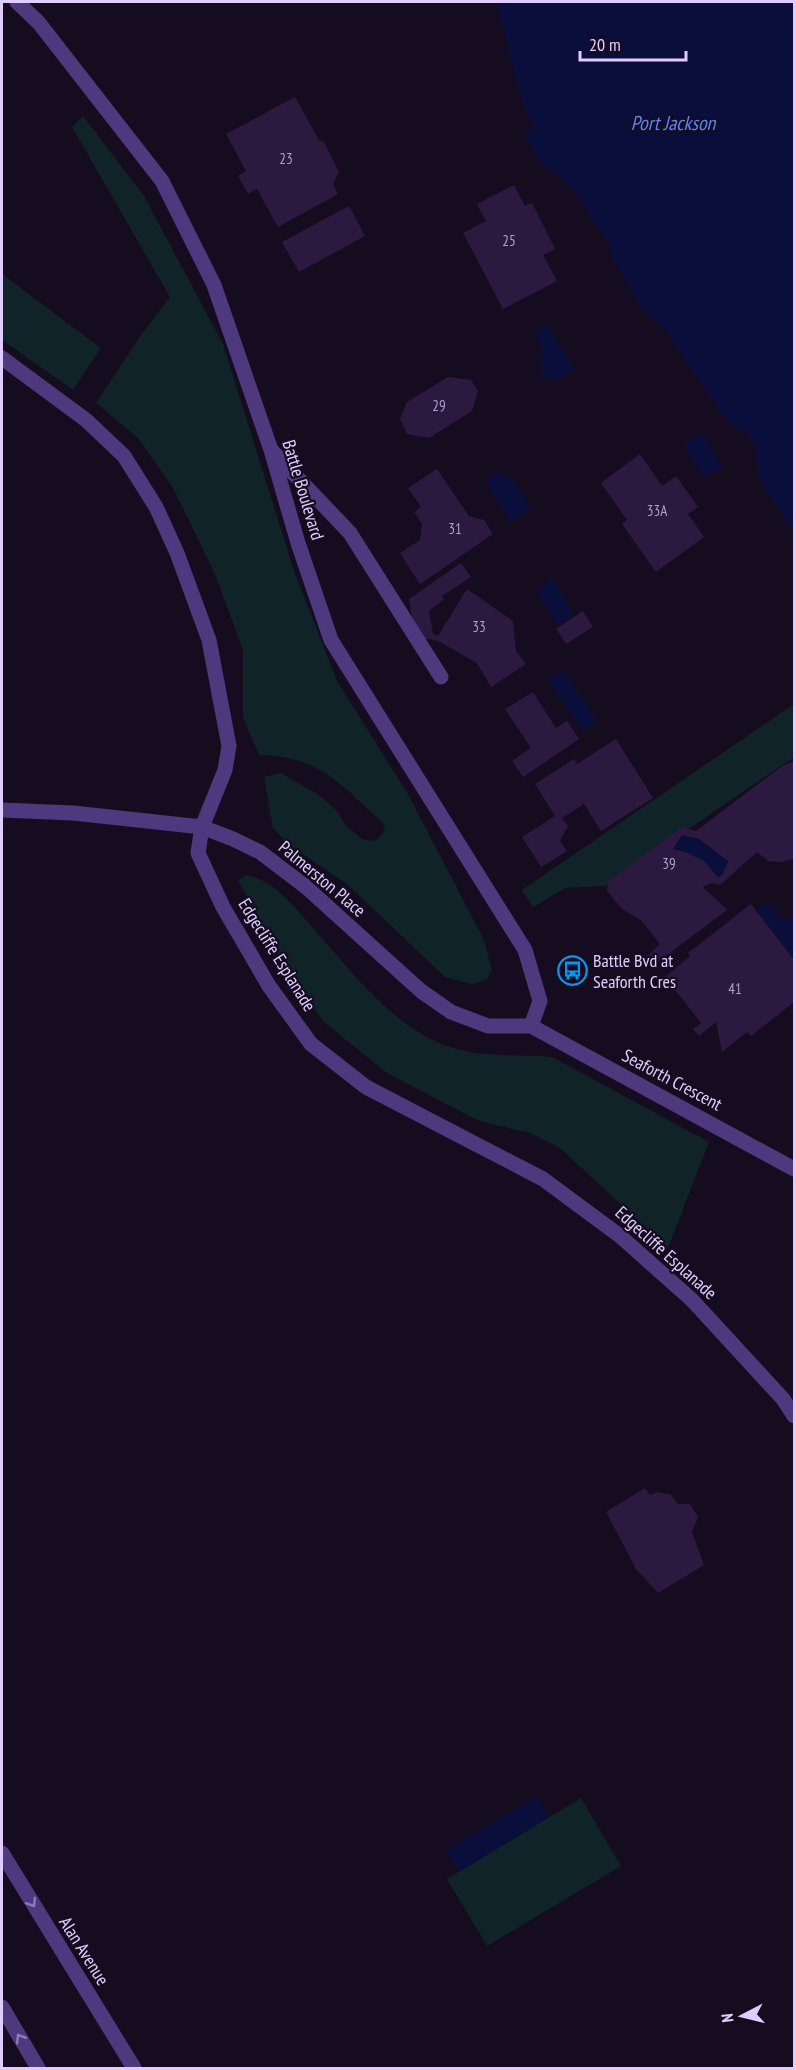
<svg xmlns="http://www.w3.org/2000/svg" width="796" height="2070" font-family="'PT Sans Narrow',sans-serif">
<rect width="100%" height="100%" fill="#150d1f"/>
<path fill="#102329" d="M83,116L144,196L223,344L294,571L337,681L409,796L484,940L492,971L486,980L471,984L445,977L348,885L287,843L273,828L264,777L281,773L319,795L337,811L345,825L362,839L375,841L382,835L385,825C343,787 321,756 259,755L243,717V650L215,574L173,488L138,438L96,403L141,335L170,297L72,127Z
M2,274L101,348L73,390L2,340Z
M794,704V757L605,886L565,888L533,907L522,890Z
M247,875C276,882 295,908 314,929C351,971 393,1027 447,1046C481,1058 516,1054 552,1057L709,1142L668,1248L560,1148L530,1133L479,1121L387,1073L324,1022L295,984L238,880Z
M581,1798L621,1866L487,1946L447,1879Z"/>
<path fill="#0a0e3b" d="M496,2H794V532L761,484L754,444L746,432L728,423L667,332L643,311L611,255L610,246L571,187L538,160L524,135L535,127L523,105Z
M547,324L575,369L556,381L539,374C545,357 543,348 534,333Z
M702,433L722,467L704,478L683,444Z
M498,472L514,482L531,509L510,522L485,480Z
M553,579L574,615L558,625L536,589Z
M563,670L597,721L582,731L548,679Z
M682,835L699,839L728,861L723,874L718,877L704,861L685,852L673,849Z
M767,902L782,919H794V960L756,911Z
M537,1796L549,1817L459,1872L446,1850Z"/>
<path fill="#2c1940" fill-rule="evenodd" d="M295,97L319,140L324,142L339,172L333,184L338,194L278,227L257,189L248,194L238,176L246,171L226,134Z
M514,185L525,206L532,203L555,249L543,255L557,281L503,309L463,233L486,221L477,204Z
M349,206L365,236L299,272L282,242Z
M448,377L471,380L478,391L472,411L429,438L407,434L400,419L407,402Z
M640,454L662,486L676,476L698,507L688,514L704,537L656,572L622,524L627,520L601,483Z
M437,469L469,516L484,520L493,534L420,584L400,553L420,540L422,524L414,512L421,507L408,488Z
M461,563L471,577L442,596L444,599L429,611L433,634L438,636L467,589L513,621L516,651L526,664L491,687L477,663L438,641L424,638L412,617L409,599Z
M583,611L593,627L566,644L556,629Z
M533,692L556,728L567,721L579,739L523,777L512,761L531,748L505,709Z
M616,739L653,798L601,831L584,804L562,818L568,826L560,841L567,851L541,867L522,837L555,816L535,784L574,759L577,764Z
M794,761V859L780,862L768,861L757,852L720,885L711,883L703,887L727,910L655,964L647,956L660,944L641,920L622,909L607,891L608,881L682,827L696,831L782,766ZM682,835L699,839L728,861L723,874L718,877L704,861L685,852L673,849Z
M751,904L794,960V1002L751,1036L747,1032L722,1052L716,1022L699,1036L693,1029L701,1023L665,977L690,956L688,953Z
M645,1488L650,1495L657,1492L671,1495L678,1504H690L698,1517L692,1532L704,1565L658,1593L636,1569L606,1512Z"/>
<g fill="none" stroke-linecap="round" stroke-linejoin="round">
<path stroke="#4e387e" stroke-width="15" d="M17,2L39,23L162,181L214,285L271,450L298,543L331,640L525,950L540,1001L531,1026
M2,358L86,420L124,456L156,507L177,553L209,640L229,746L225,770L202,827L198,853L223,907L269,986L311,1044L366,1087L543,1179L620,1236L692,1300L783,1399L794,1416
M273,452L350,533L441,677
M2,810L73,813L202,827L233,839L260,852L306,887L421,991L451,1012L488,1026H531L794,1169
M2,1853L134,2068
M2,2007L38,2068"/>
</g>
<defs><path id="oneway-chevron" d="M-2-3.5L2.5 0L-2 3.5" fill="none" stroke-width="1.6" stroke-linecap="round" stroke-linejoin="round" transform="scale(1.5)"/></defs>
<g stroke="#907bb8">
<use href="#oneway-chevron" transform="translate(32 1903) rotate(58)"/>
<use href="#oneway-chevron" transform="translate(20 2038) rotate(-121)"/>
</g>
<defs>
<symbol id="bus-ring" viewBox="-11 -11 22 22"><circle r="9.5" fill="#150d1f" stroke="#0498f2" stroke-width="1.5"/><path d="M-5-6H5V4H4V6H2V4H-2V6H-4V4H-5ZM-3.5-4V0h7V-4ZM-3.5 1.2v1.5H-2V1.2ZM2 1.2v1.5H3.5V1.2Z" fill="#0498f2"/></symbol>
</defs>
<g fill-rule="evenodd">
<use href="#bus-ring" x="556" y="954" width="33" height="33"/>
</g>
<g text-anchor="middle" stroke-width="4.5" stroke-linejoin="round" paint-order="stroke">
<g font-size="15" fill="#b39fce">
<text x="286" y="164">23</text>
<text x="509" y="246">25</text>
<text x="439" y="411">29</text>
<text x="657" y="516">33A</text>
<text x="455" y="534">31</text>
<text x="479" y="632">33</text>
<text x="669" y="869">39</text>
<text x="735" y="994">41</text>
</g>
<g font-size="18" fill="#e0ccfe" stroke="#150d1f">
<text transform="translate(303 490) rotate(73)" y="6">Battle Boulevard</text>
<text transform="translate(322 879) rotate(40)" y="6">Palmerston Place</text>
<text transform="translate(277 955) rotate(58)" y="6">Edgecliffe Esplanade</text>
<text transform="translate(672 1080) rotate(28)" y="6">Seaforth Crescent</text>
<text transform="translate(666 1253) rotate(42)" y="6">Edgecliffe Esplanade</text>
<text transform="translate(84 1951) rotate(58)" y="6">Alan Avenue</text>
</g>
<g font-size="18" fill="#e0ccfe" stroke="#150d1f" text-anchor="start">
<text x="593" y="967">Battle Bvd at<tspan x="593" dy="21">Seaforth Cres</tspan></text>
</g>
<g font-size="20" font-style="italic" fill="#5b85fd" stroke="#150d1f">
<text x="673" y="130">Port Jackson</text>
</g>
</g>
<rect width="796" height="2070" fill="none" stroke="#e0ccfe" stroke-width="6"/>
<g transform="translate(742 2016) rotate(263)" stroke="#150d1f" stroke-width="4.5" paint-order="stroke">
<path d="M0-4.5L10 22L0 15L-10 22Z" fill="#e0ccfe"/>
<text y="-9" font-size="16" font-weight="bold" text-anchor="middle" fill="#e0ccfe">N</text>
</g>
<path d="M580 51v9h106v-9" fill="none" stroke="#e0ccfe" stroke-width="3"/>
<text x="589" y="51" font-size="18" fill="#e0ccfe" stroke="#150d1f" stroke-width="4.5" paint-order="stroke">20 m</text>
</svg>
